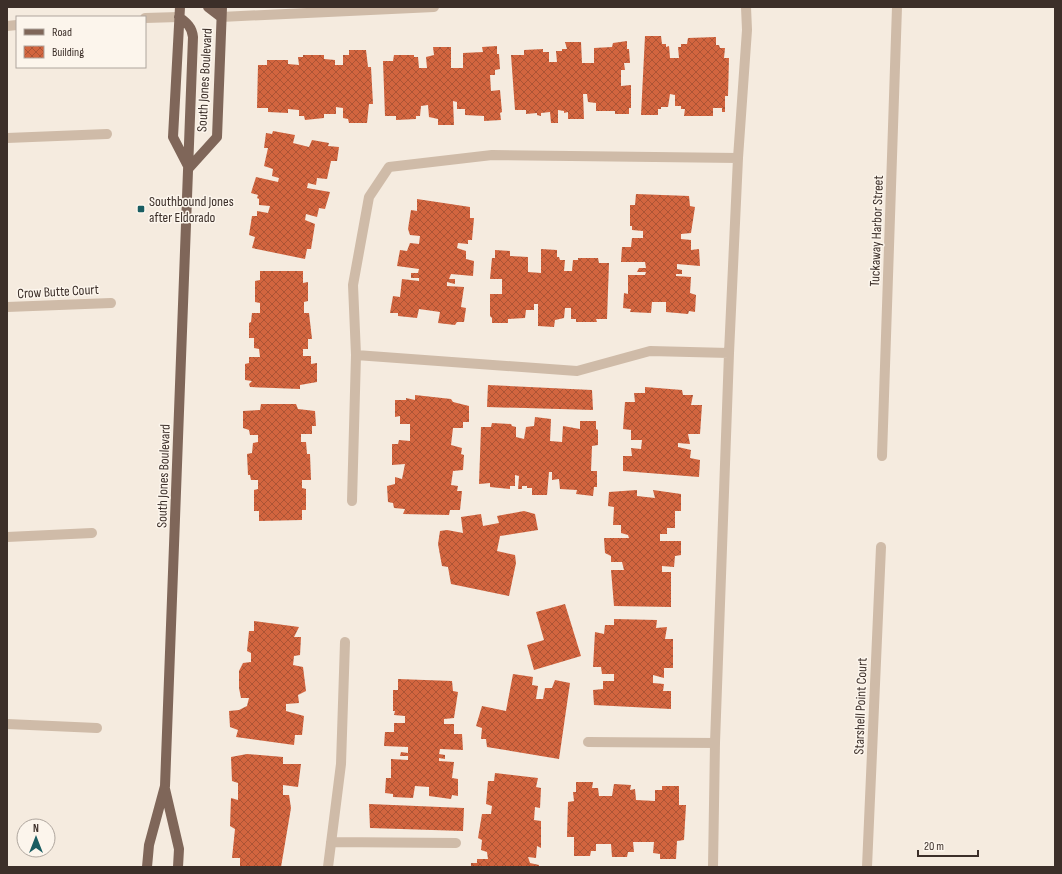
<svg xmlns="http://www.w3.org/2000/svg" width="1062" height="874" font-family="'Sofia Sans Condensed',sans-serif">
<defs>
<pattern id="building-cross-hatch" width="8" height="8" patternUnits="userSpaceOnUse"><rect width="8" height="8" fill="#d2653f"/><path d="M0 0l8 8M0 8l8-8" fill="none" stroke="#ac5435"/></pattern>
</defs>
<rect width="100%" height="100%" fill="#f5ebdf"/>
<path fill="url(#building-cross-hatch)" d="M645,36H661L662,44H666V47L669,46L670,58H679L678,47H681V44H687L688,38L716,37V45H719L720,48H725L724,58H729L728,96H725V112H722V108H713V116H684L685,109H681V106H675V95L670,94L668,107H661V109H658V115H641Z
M627,41V49H629L630,63H624L625,70H621V86L631,85V108H629V114H615V111H596V103L588,102L587,94H583L584,119H568V112L564,113V111L558,110V123H551L550,112L541,113V116L537,115V113L526,114V110H515L511,55H524V50L543,49V52H549V62H557L556,51H562V49H567L565,42H581L582,63H594V48L612,47L613,43Z
M497,46V54H499L500,69L495,70V75H490L491,91L500,90L502,112L500,113L501,120L484,121V116L465,115V109H457V102L453,101L454,125H438V119L429,117L428,105L421,106L420,116H416V119L396,120V116H385L383,61H393L394,55H414V57H418L419,68H427L426,57L434,55L433,47H451V68H463V53L483,52L482,47Z
M349,50H366L368,67H371L373,104H369L367,123H349L348,119L343,118V108L336,107V114H324V118L305,120L304,116H299V110L288,109V113L268,112V108H257L258,65H267V60H288V64L299,65L298,57H303V55H324V59L335,60V65H343V55H349Z
M273,131L295,135L293,143L309,147L312,140L329,143L328,146L339,147L337,161H331L327,179L317,178L316,185L308,183L307,188L330,192L325,209L319,208L317,217L306,214L305,220L315,224L311,249H307L305,259L252,248L255,237L249,235L252,216H257V211L268,213L270,206L259,205V199L257,198L258,195L251,193L256,177L278,182L279,178L272,176L273,169L264,166L268,148H264L266,133L272,134Z
M636,194L689,196L690,206L695,207L691,233L681,234V239L691,240V250L699,249L700,266L677,264V269L682,270V274H676V276L691,277L690,293L696,295L695,312L689,311L688,314L666,312V302H652L651,313L630,312L631,309L623,308L624,293L628,294V275H645L646,272H637L639,268H646L645,262H621L622,247H631L632,238H643V231L632,230V226H630V205H635Z
M417,199L470,207V218H474L472,240H468V244L458,243L457,248L466,251V259L474,261L473,276L451,274L449,279H455V284L447,282V286L464,287L461,307L466,308L464,322H457L455,325L438,323L440,312L419,309L417,318L398,316V313H390L393,296L400,297L402,279L419,281V278H411V273H418L419,269L397,266L400,250L407,251L410,243L419,244L420,236L410,235L408,229L411,210L417,211Z
M541,249L557,250V257H559L560,260H565L564,271H572L573,260H578V258H598L599,263H609L607,319H596L597,322H576V319H571V308H565L564,318L555,320L554,327L538,326V304H534V310H526L525,318L508,319V323H492V318L490,316V294H502V279H490L492,258H495V250L510,251V256L528,257V272L541,273Z
M260,271H303V283L308,282V301L304,302V313H309L312,339H308V349H303V356H311V364L317,363V382L300,385V389L250,387L249,384L252,381L245,380V364L249,363V357H260L259,349L254,348V338H249V323L251,322L252,313H260V303L255,302V281L260,280Z
M488,385L592,390L593,410L487,407Z
M645,387L682,390L683,395H693L691,405H702L700,434H688L690,444L678,443V447L691,450L690,458L700,460L699,477L623,471V456H632L631,448L641,449L642,440H631V430L623,429L625,402H635L634,393H645Z
M415,395L451,399L453,402L469,406V422H463V428H453L451,445L462,448L461,454L464,455L463,470L453,471L451,485L458,486L457,491H462L460,510H450L449,515L403,514L405,509L394,508L393,503L388,502L387,486L395,484V477L402,479L405,464L392,465V444H398L399,440L410,441V424H400V416L395,417V400H406V398L415,400Z
M261,404H296L298,409L315,411L316,426H312V434H301V442H306L307,454H310L311,480H302V488L306,489V510H302V520L259,521V511H254V490L258,489V480H251L250,475H248L247,454L252,453L253,443L258,442V435H250L249,430L243,428V411L260,410Z
M535,417L551,419L550,441L562,442L563,426L580,429V421H596V429L598,430V445L592,446L591,471H597V487H594L593,496L576,494L577,490L560,489L559,479L552,480V472H549L547,495H532V488H527V486H522V489H518L519,476L515,475V486H510V489L490,487V483L479,484L481,427H491L492,423L511,424L512,426L516,427V437L524,439L526,427L534,426Z
M637,490V496L655,498L653,490L681,494V511H675V528H667V534H660V541H681V555L675,556L674,567L662,566V572H671V607L614,606L611,570H624L622,562H611V556L605,553L604,538H629L628,535L621,533V525H613L614,507L608,506L609,492Z
M524,511L535,514L538,530L500,536L497,551L515,555L516,563L509,596L451,584L448,567L442,566L438,544L440,531L447,530L463,533L461,517L481,514L483,526L499,523L497,516Z
M565,604L581,656L534,670L527,645L544,640L536,612Z
M614,619L657,620L656,628L667,627L665,639H673V668H664V678L653,675V683L664,684L663,691H671V709L594,705L593,690L603,689V681H614V674H602L601,667H593L595,632L604,634L605,625H614Z
M254,621L299,627L294,637H301L300,655L294,656L293,665L303,667L306,691L298,695L299,703L286,704V711L304,716L302,735H295L294,745L236,737L238,730L230,727L229,711L239,710L247,706L249,698H241L239,688V671L243,663L251,662V653L247,651L249,631H254Z
M513,674L533,677L532,685L538,686L536,699H543L545,688H552L555,680L570,683L559,759L487,747L486,739H481L482,728L476,726L482,706L506,711Z
M398,679L452,681L453,691L458,692L454,718L444,719V724H454V734H462L463,750L440,749L439,754L445,755V759L439,758V761L454,762L452,778L458,779V796L452,795L451,799L429,796V787L415,786L413,798L393,797V794L385,793L386,778H391V759L408,760V756H400L401,752L408,753V747L384,746L385,732H394V723H405V716L394,715L395,711H393V690H398Z
M247,754L283,757V764H301L298,787L283,785V795H289L291,808L281,867H240V858H232L235,829L230,826L231,798L238,800V783L232,781L231,757Z
M495,773L538,778L536,787L541,788L540,808L535,807L534,820L541,821V848L537,846L536,858L528,857L530,863L539,865V867H471V863H477V859H488L487,852L481,850L482,840L478,838L482,814H491L492,806L486,804L488,781H494Z
M576,782H593L592,788H598L599,796H612L614,784L631,785L630,790L635,789L636,800L655,801V790H662V786H679V805H686L684,840L677,841L676,859H660V854L653,853L654,842H633L634,852H628L627,857H612L611,844H596V851H591L590,856H574V837H567L568,802L574,801L573,792H576Z
M369,804L464,808L463,831L370,828Z"/>
<g fill="none" stroke-linecap="round" stroke-linejoin="round">
<path stroke="#cfbba8" stroke-width="10" d="M221,17L434,7
M145,18L179,17
M7,26L17,25
M7,138L107,134
M7,307L111,303
M356,355L577,371L650,351L729,353
M882,456L897,7
M352,501L356,355L353,285L369,197L389,167L492,155L738,158
M7,537L92,533
M7,724L97,728
M588,742L715,743
M331,842L456,843
M328,867L341,764L345,642
M713,867L715,743L729,353L738,158L747,30L746,7
M867,867L881,547"/>
<path stroke="#7f6659" stroke-width="10" d="M180,7L173,137L188,166
M208,7L221,17
M189,168L217,137L222,7
M165,789L179,849L178,867
M147,867L149,845L165,786L193,37C192,27 187,23 179,17"/>
</g>
<rect fill="#195d62" stroke="#fcf5ec" stroke-width="1.5" x="137" y="205" width="8" height="8" rx="2"/>
<g text-anchor="middle" stroke-width="3" stroke-linejoin="round" paint-order="stroke">
<g font-size="14" fill="#3c2f29" stroke="#fcf5ec">
<text transform="translate(204 80) rotate(-87)" y="5">South Jones Boulevard</text>
<text transform="translate(876 231) rotate(-88)" y="5">Tuckaway Harbor Street</text>
<text transform="translate(58 291) rotate(-3)" y="5">Crow Butte Court</text>
<text transform="translate(163 476) rotate(-88)" y="5">South Jones Boulevard</text>
<text transform="translate(860 706) rotate(-88)" y="5">Starshell Point Court</text>
</g>
<g font-size="14" fill="#3c2f29" stroke="#fcf5ec" text-anchor="start">
<text x="149" y="206">Southbound Jones<tspan x="149" dy="16">after Eldorado</tspan></text>
</g>
</g>
<rect width="1062" height="874" fill="none" stroke="#3c2f29" stroke-width="16"/>
<rect x="16" y="16" width="130" height="52" fill="#fcf5ec" stroke="#afa69e"/>
<rect x="24" y="29" width="20" height="6" fill="#7f6659" stroke="#afa69e"/>
<text x="52" y="36" font-size="12" fill="#3c2f29">Road</text>
<rect x="24" y="46" width="20" height="12" fill="url(#building-cross-hatch)" stroke="#afa69e"/>
<text x="52" y="56" font-size="12" fill="#3c2f29">Building</text>
<g transform="translate(36 838)"><circle r="19" fill="#fcf5ec" stroke="#afa69e"/>
<path d="M0-3L7 15L0 10L-7 15Z" fill="#195d62"/>
<text y="-6" font-size="11" font-weight="bold" text-anchor="middle" fill="#3c2f29">N</text>
</g>
<path d="M918 850v6h60v-6" fill="none" stroke="#3c2f29" stroke-width="2"/>
<text x="924" y="850" font-size="12" fill="#3c2f29" stroke="#fcf5ec" stroke-width="3" paint-order="stroke">20 m</text>
</svg>
